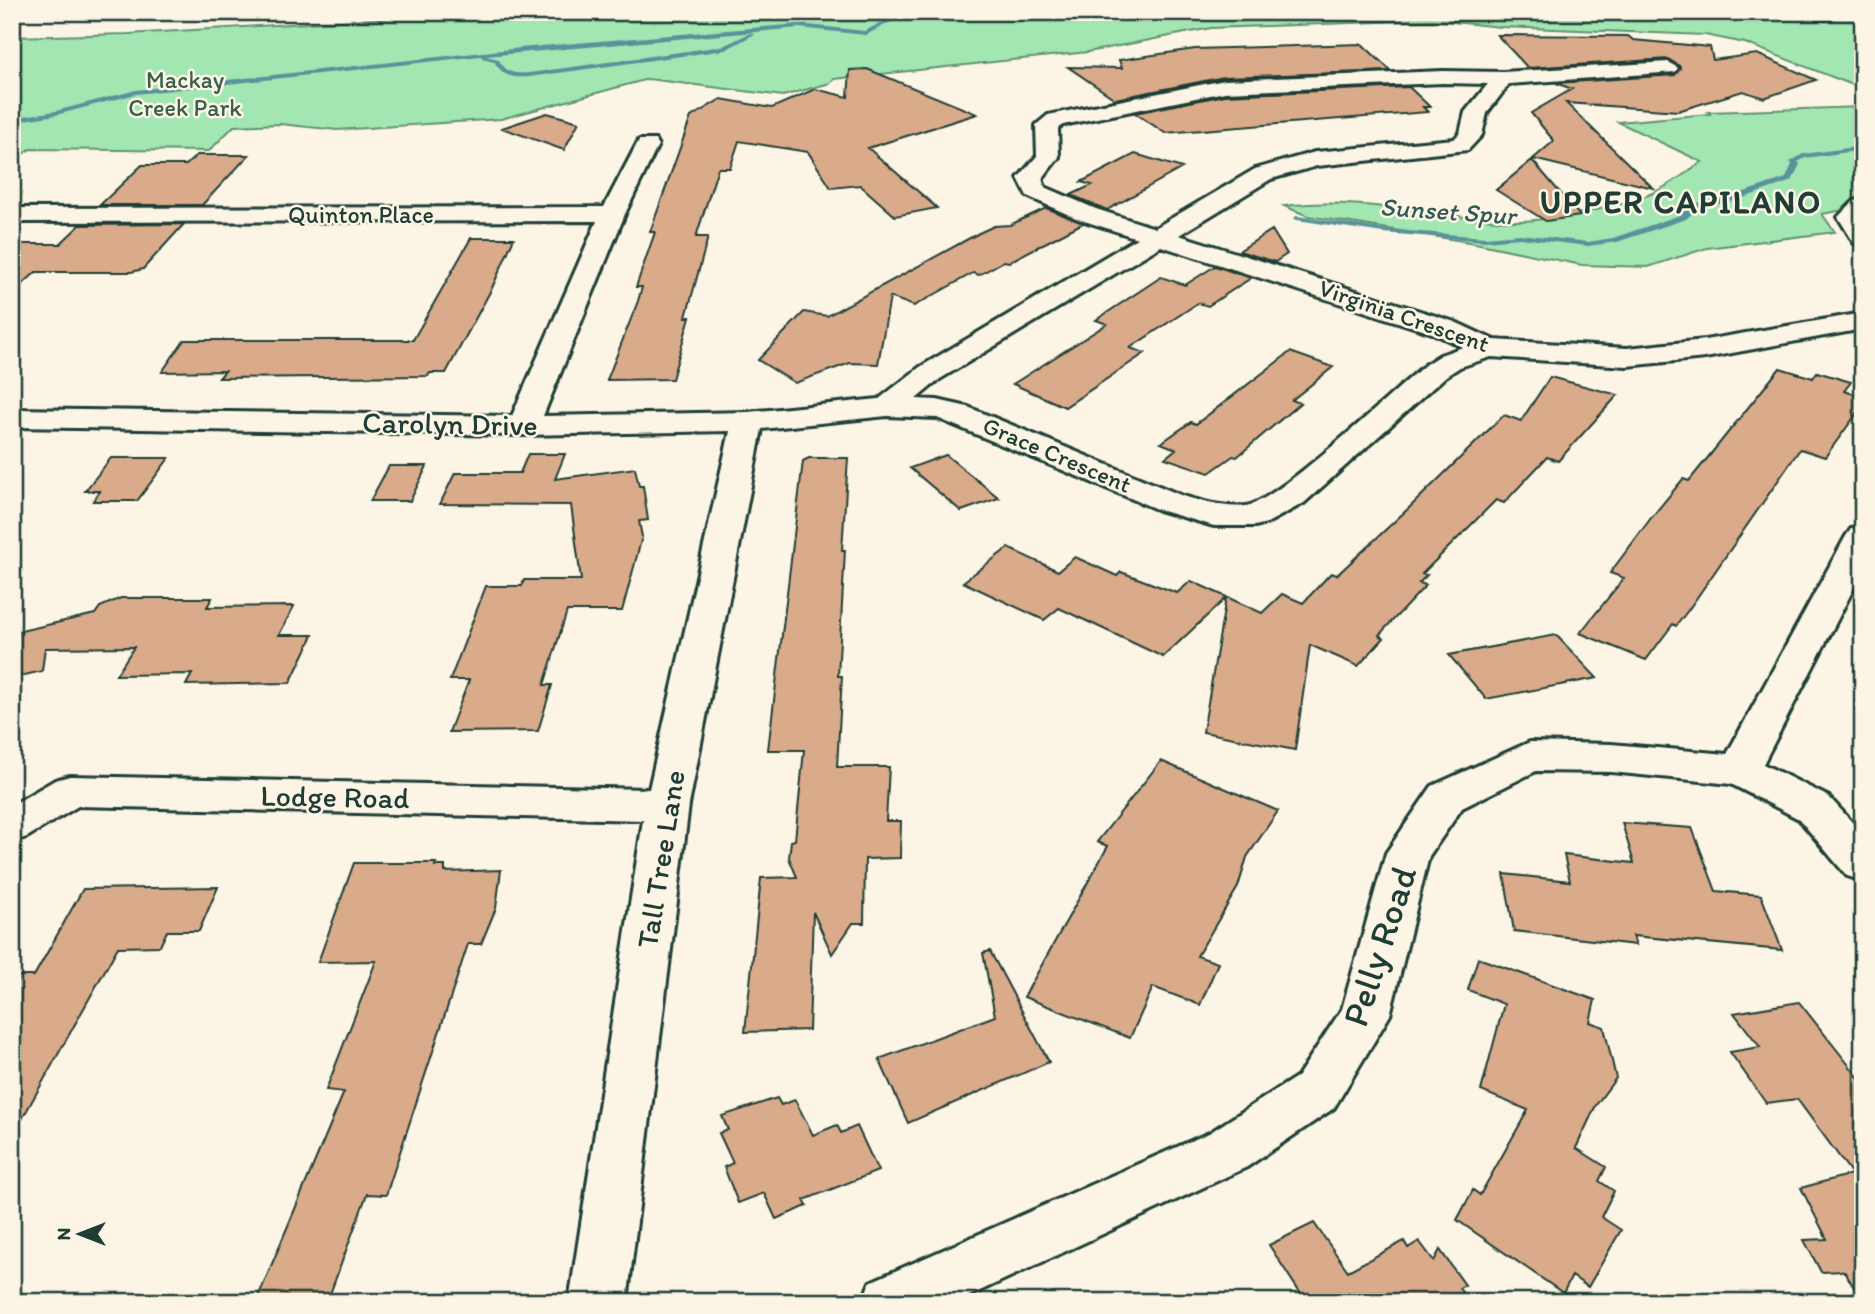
<svg xmlns="http://www.w3.org/2000/svg" width="1875" height="1314" font-family="Itim,sans-serif">
<rect width="100%" height="100%" fill="#fcf5e5"/>
<filter id="ink" filterUnits="userSpaceOnUse"><feTurbulence type="fractalNoise" baseFrequency=".0143" numOctaves="2"/><feDisplacementMap in="SourceGraphic" scale="14" xChannelSelector="R" yChannelSelector="G"/><feConvolveMatrix kernelMatrix="1 2 1 2 8 2 1 2 1" color-interpolation-filters="sRGB"/></filter>
<g filter="url(#ink)">
<path fill="#a2e6b1" stroke="#609272" stroke-width="2" d="M490,12H1863V89L1745,43L1705,35L1501,27L1433,20L1211,28L1088,52L834,79L830,83L783,96L648,79L501,119L337,130L280,124L234,126L209,151L30,149L12,162V37L128,34Z
M1863,107V200L1844,210L1822,214L1835,232L1707,248L1648,267L1582,265L1475,243L1308,216L1284,206C1362,196 1435,218 1512,221C1545,222 1627,206 1657,191C1673,183 1687,172 1702,162L1618,122L1710,114L1708,112Z"/>
<g fill="none" stroke-linecap="round" stroke-linejoin="round">
<path fill="#59929b" fill-rule="evenodd" d="M908,12H919L896,19L866,35L799,28L486,56L498,59C507,73 513,74 529,73L723,46L750,33L755,34L725,50L529,77C512,78 503,77 494,61L482,58L481,56L136,94L56,115L12,122V118L56,111L136,90L530,47L799,24L865,31L892,17Z
M1754,12H1775L1827,18L1841,12H1850L1828,22Z
M1863,146V150L1805,158L1798,162L1800,164L1792,181L1734,201L1698,208L1686,219L1617,242L1588,246L1520,238L1485,241L1383,233L1297,220L1293,218L1297,216L1383,229L1485,237L1520,234L1588,242L1613,238L1680,215L1692,204L1729,197L1786,178L1792,164L1790,162L1803,154Z"/>
</g>
<path fill="#daab8b" stroke="#1f3d34" stroke-width="2" d="M1497,35L1628,36L1633,40L1710,47L1713,60L1757,54L1816,80L1764,98L1743,91L1678,111L1566,103L1653,188L1533,159L1554,141L1531,113L1572,89L1556,83L1675,75L1679,66L1668,59L1528,68Z
M1362,44L1391,71L1224,77L1115,99L1068,67L1122,68L1119,60L1195,49Z
M867,69L977,114L868,148L937,208L895,216L860,185L831,188L808,152L739,141L730,168H718L696,237H708L686,317H690L672,379L607,380L638,301L642,287H636L655,232H650L691,117L721,99L772,108L815,89L848,97L850,70Z
M1409,87L1430,107H1423L1428,112L1165,133L1135,113L1225,95Z
M547,113L579,122L564,150L502,128Z
M1135,154L1182,168L1107,210L1071,195L1092,185L1081,182Z
M197,155H249L202,205H100L142,165H186Z
M1532,160L1580,216L1546,221L1496,190Z
M1046,208L1083,223L1009,262L1004,261L979,275L973,273L914,306L890,297L878,364L850,363L795,383L758,360L804,312L827,316L979,233L994,226L1010,225Z
M184,224L143,269L131,272H36L12,294V244H60L80,225Z
M1272,230L1287,254L1275,262L1239,251Z
M471,238H514L492,288L446,373H430L428,376L219,378L225,371L162,372L184,340H413Z
M1215,266L1251,278L1208,306L1198,303L1130,348L1145,353L1065,407L1013,384L1107,324L1096,320L1161,277L1185,285Z
M1290,352L1333,367L1292,400L1300,403L1237,457L1233,456L1209,473L1165,458L1176,449L1161,443L1191,422L1196,424Z
M1780,368L1813,378L1817,372L1851,382L1844,391L1863,397V405L1825,457L1800,449L1689,609L1676,626L1673,624L1646,660L1580,633L1624,578L1610,573L1651,518L1683,479L1689,481Z
M1550,377L1618,395L1558,461L1547,457L1504,503L1496,500L1422,574L1427,575L1419,583L1426,585L1379,635L1384,638L1358,666L1310,645L1295,750L1203,732L1226,598L1163,657L1059,608L1044,620L963,582L1008,548L1058,571L1075,557L1117,576L1121,572L1177,593L1191,581L1262,613L1282,594L1303,603L1331,573L1337,575L1411,506L1504,415L1521,421Z
M528,454H565L555,479L635,468L639,486H643L648,520L639,521L642,537L622,611H567L544,685H552L538,731L449,732L469,680H450L486,586H522L524,580H581L571,505L440,504L455,473H520Z
M946,455L999,498L961,511L910,468Z
M111,458H169L137,501H93L100,491H85Z
M809,458H848L842,550H845L838,676H842L837,767H889L886,821H901L900,858L865,859L864,923H853L832,954L813,912L809,1030L745,1032L761,878L797,877L789,858L791,841L795,840L804,750H768L803,461Z
M389,466H427L410,501H370Z
M121,598H212L207,607L294,606L279,635H313L290,683L186,685L192,674L116,675L134,647L45,648L42,671L12,678V633L95,614L100,607Z
M1556,635L1597,678L1486,699L1449,655Z
M1161,761L1278,811L1247,857L1238,887L1197,956L1218,963L1200,1005L1153,987L1130,1038L1024,997L1108,846L1097,842Z
M1622,823L1692,828L1716,891L1761,895L1782,950L1633,936L1636,945L1514,931L1504,874L1570,881L1564,855L1634,863Z
M354,863H436L435,866H445V872L501,870L496,908L481,944H468L386,1195L367,1194L327,1302H256L344,1092L326,1090L376,961L318,962Z
M218,887L199,931H167L160,946L118,947L12,1137V976H34L83,889Z
M990,951L1049,1062L908,1123L879,1059L995,1016L983,953Z
M1478,958L1595,1000L1590,1022L1604,1027L1616,1078L1596,1105L1576,1148L1606,1167L1599,1181L1614,1191L1601,1217L1621,1230L1588,1287L1572,1276L1563,1293L1457,1220L1473,1190L1480,1195L1528,1110L1481,1091L1504,1004L1468,990Z
M1799,1002L1863,1083V1302L1844,1271L1821,1272L1804,1240L1827,1239L1801,1188L1852,1174L1797,1099L1766,1103L1730,1052L1760,1047L1734,1013Z
M777,1098L781,1105L795,1100L813,1135L837,1125L841,1133L857,1126L878,1171L804,1200L807,1206L776,1219L764,1193L738,1203L724,1167L733,1163L719,1133L728,1130L722,1116Z
M1314,1223L1348,1271L1404,1241L1408,1248L1419,1241L1434,1261L1440,1250L1465,1285L1459,1288L1469,1302H1291L1302,1296L1269,1245Z"/>
<g fill="none" stroke-linecap="round" stroke-linejoin="round">
<defs>
<path id="minor" d="M1668,62L1678,68L1675,72L1509,84L1487,113L1482,135L1468,150L1317,166L1271,179L1179,235L1455,322L1494,340L1627,348L1705,340L1863,313V329L1705,358L1627,366L1491,357L1460,367L1446,376L1304,503L1267,523L1255,526H1214L1159,510L937,418L887,416L762,429L689,805L627,1302H569L643,820L78,806L27,837L12,842V805L55,780L70,776L649,789L730,431L523,435L12,427V409L512,416L597,221L12,222V208L604,207L639,140H655L658,145L625,214L543,416L748,412L879,399L920,367L1137,238L1078,219L1027,196L1018,178L1037,156L1036,125L1048,115L1225,80L1443,71L1503,72ZM1443,83L1488,84L1465,112L1460,133L1454,139L1315,152L1255,169L1155,228L1096,209L1045,187L1042,179L1059,157L1058,128L1063,125L1225,92ZM1161,246L1435,334L1463,347L1440,355L1426,364C1395,390 1277,502 1246,506C1224,508 1204,502 1183,496L968,407L937,400L916,399L940,379Z
M1863,199V246L1854,243L1838,217L1854,201Z
M1863,526V570L1763,764L1829,797L1863,834V881L1847,876L1799,819L1731,784L1611,772L1536,771L1462,808L1429,856L1390,1015L1334,1108L1247,1167L956,1302H862L870,1282L1209,1133L1298,1076L1342,1009L1386,853L1432,786L1530,742L1611,744L1727,754L1846,536L1851,529Z"/>
</defs>
<use href="#minor" stroke="#1f3d34" stroke-width="6"/>
<use href="#minor" fill="#fcf5e5" fill-rule="evenodd"/>
</g>
</g>
<g text-anchor="middle" stroke-width="5" stroke-linejoin="round" paint-order="stroke">
<g font-size="24" fill="#395f4d" stroke="#fcf5e5">
<text x="185" y="88">Mackay<tspan x="185" dy="28">Creek Park</tspan></text>
</g>
<g font-size="24" fill="#1f3d34" stroke="#fcf5e5">
<text x="361" y="223">Quinton Place</text>
<text transform="translate(1404 316) rotate(19)" y="8">Virginia Crescent</text>
<text transform="translate(1057 455) rotate(23)" y="8">Grace Crescent</text>
</g>
<g font-size="26" font-style="italic" fill="#325956" stroke="#fcf5e5">
<text transform="translate(1448 211) rotate(4)" y="9">Sunset Spur</text>
</g>
<g font-size="30" fill="#1f3d34" stroke="#fcf5e5">
<text transform="translate(450 424) rotate(1)" y="10">Carolyn Drive</text>
<text transform="translate(335 797) rotate(1)" y="10">Lodge Road</text>
<text transform="translate(661 859) rotate(-81)" y="10">Tall Tree Lane</text>
</g>
<g font-size="32" font-weight="bold" letter-spacing="2" fill="#1f3d34" stroke="#fcf5e5">
<text x="1681" y="213">UPPER CAPILANO</text>
</g>
<g font-size="37" fill="#1f3d34" stroke="#fcf5e5">
<text transform="translate(1379 946) rotate(-72)" y="13">Pelly Road</text>
</g>
</g>
<rect width="1875" height="1314" fill="none" stroke="#fcf5e5" stroke-width="42"/>
<rect x="21" y="21" width="1833" height="1272" fill="none" stroke="#1f3d34" stroke-width="2.5" filter="url(#ink)"/>
<g transform="translate(80 1234) rotate(270)" stroke="#fcf5e5" stroke-width="5" paint-order="stroke">
<path d="M0-5L12 26L0 18L-12 26Z" fill="#1f3d34"/>
<text y="-10" font-size="19" font-weight="bold" text-anchor="middle" fill="#1f3d34">N</text>
</g>
</svg>
